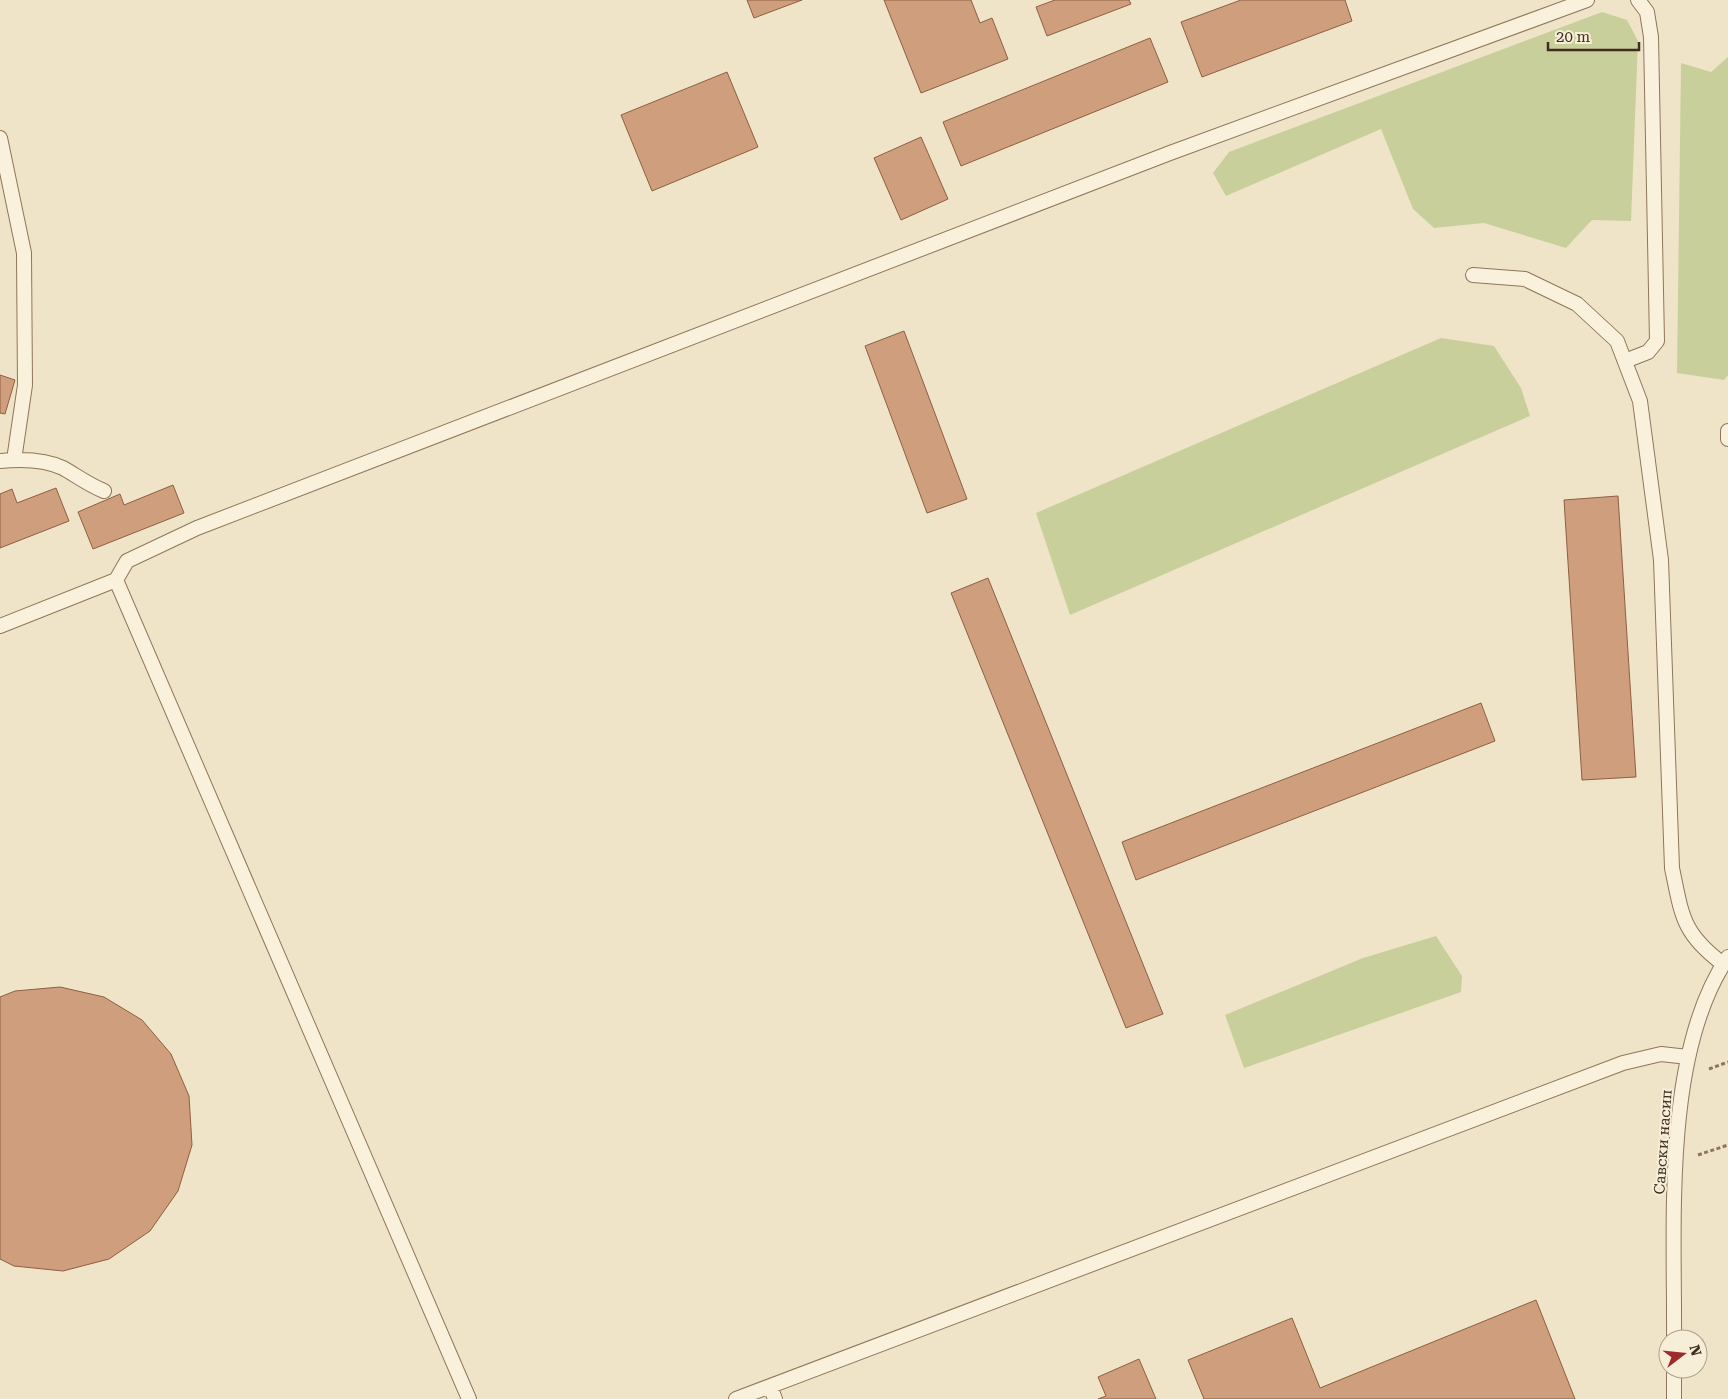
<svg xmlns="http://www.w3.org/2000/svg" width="1728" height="1399" font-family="'Roboto Serif',serif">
<rect width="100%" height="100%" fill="#f0e4c8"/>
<path fill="#c9cf9b" d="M1602,12L1627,20L1638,41L1631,221L1592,220L1566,248L1484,223L1434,228L1413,209L1381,129L1226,196L1213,173L1229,152Z
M1728,57V375L1724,380L1677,373L1681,63L1711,72Z
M1441,338L1494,346L1521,388L1530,416L1070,615L1036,513Z
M1436,936L1462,976L1461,992L1244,1068L1225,1015L1363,958Z"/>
<path fill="#cf9f7d" stroke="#8d5f41" d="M747,0H802L754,18Z
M884,0H971L980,23L992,18L1008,59L921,93Z
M1055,0H1129L1131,4L1047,36L1036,7Z
M1241,0H1345L1352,21L1202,77L1181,22Z
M1150,38L1168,82L961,166L943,122Z
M727,72L758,147L652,191L621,115Z
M921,137L948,199L901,220L874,158Z
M904,331L967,499L927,513L865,346Z
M0,375L15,380L5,414L0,413Z
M173,485L184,513L93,549L78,512L120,494L124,505Z
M56,488L69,521L0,548V494L12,489L17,503Z
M1618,496L1636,777L1582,780L1564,500Z
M988,578L1163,1014L1126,1028L951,593Z
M1481,703L1495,741L1136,880L1122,842Z
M60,987L104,997L142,1020L171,1054L189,1096L192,1145L178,1191L150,1231L109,1259L63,1271L14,1266L0,1259V997L15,991Z
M1536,1300L1575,1399H1204L1188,1360L1292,1318L1320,1388Z
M1139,1359L1156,1399H1098L1106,1396L1098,1377Z"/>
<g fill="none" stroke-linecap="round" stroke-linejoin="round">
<defs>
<path id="lane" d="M0,138L24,253L25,385L14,460
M1473,275L1525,279L1577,304L1617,341L1640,401L1661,560L1672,868C1682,916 1682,933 1723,964
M1625,361L1648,352L1657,341L1651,37L1647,12L1638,0
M1728,431V439
M0,461C20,459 44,459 63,468C77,476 89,485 104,491
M116,580L469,1399
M0,626L116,580L127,561L197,528L1170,153L1587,0
M1674,1339C1675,1226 1662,1054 1728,957
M770,1386L775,1399
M736,1399L1623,1063L1661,1054L1688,1057
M1674,1399V1369"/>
</defs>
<use href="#lane" stroke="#8d765c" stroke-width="16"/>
<path stroke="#8d765c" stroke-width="3" stroke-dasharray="4 2.5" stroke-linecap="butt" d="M1709,1069L1728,1062
M1698,1155L1728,1145"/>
<use href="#lane" stroke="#faf1dc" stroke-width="14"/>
</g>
<g text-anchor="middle" stroke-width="4" stroke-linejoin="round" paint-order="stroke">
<g font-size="15" fill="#3d2e20" stroke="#f7eed8">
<text transform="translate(1663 1142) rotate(-86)" y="5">Савски насип</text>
</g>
</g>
<g transform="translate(1683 1354) rotate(74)"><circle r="24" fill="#f7eed8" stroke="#ada18e"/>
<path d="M0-4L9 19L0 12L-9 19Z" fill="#9e2a2b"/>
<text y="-8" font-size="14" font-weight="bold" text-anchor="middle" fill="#3d2e20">N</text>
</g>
<path d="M1548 42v8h91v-8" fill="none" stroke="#3d2e20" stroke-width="2.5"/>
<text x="1556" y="42" font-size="15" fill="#3d2e20" stroke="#f7eed8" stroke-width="4" paint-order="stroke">20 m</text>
</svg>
